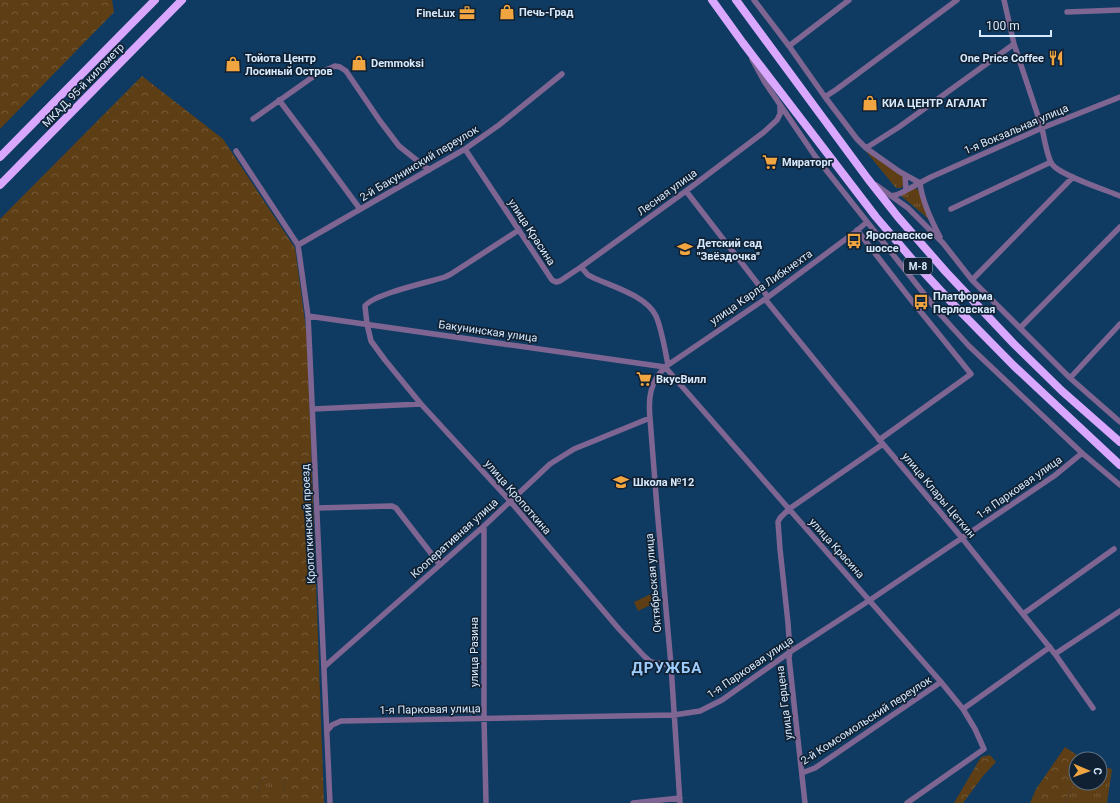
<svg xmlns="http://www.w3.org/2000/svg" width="1120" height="803" font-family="Roboto,sans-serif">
<defs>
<pattern id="grass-tufts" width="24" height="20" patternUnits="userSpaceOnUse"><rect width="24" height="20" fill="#5e3e15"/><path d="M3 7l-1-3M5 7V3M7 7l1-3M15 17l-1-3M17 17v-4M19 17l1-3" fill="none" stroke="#745a38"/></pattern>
<pattern id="forest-crowns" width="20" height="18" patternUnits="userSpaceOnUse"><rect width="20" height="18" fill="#5e3e15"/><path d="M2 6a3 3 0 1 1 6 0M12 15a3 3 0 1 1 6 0" fill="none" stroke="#745a38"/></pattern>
</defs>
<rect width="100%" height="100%" fill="#0f3b62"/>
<path fill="url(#grass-tufts)" d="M864,149L903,176L904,184L901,188H896Z
M914,188L919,190L930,221L924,215L900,195Z
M1100,766L1112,769L1107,803H1064L1076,782L1100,783Z
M265,778H280L284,781L285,790L284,792H260L258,787L259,782Z"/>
<path fill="url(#forest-crowns)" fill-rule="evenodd" d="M0,0H112L114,12L0,129Z
M142,76L223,139L295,248L307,336L324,803H0V219ZM265,778H280L284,781L285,790L284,792H260L258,787L259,782Z
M1065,747L1083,759H1076V782L1064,803H1030L1036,789Z
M990,755L996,762L983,776L963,803H954L981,757Z"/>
<path fill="#5e3e15" d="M651,594L655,603L638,611L634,602Z"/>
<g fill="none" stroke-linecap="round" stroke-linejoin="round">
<path stroke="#7f6692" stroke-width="5.5" d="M754,0L789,46L825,97L857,139L866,148L900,172L920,183
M1004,0L1014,44L1042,128C1044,137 1047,157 1052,164C1059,175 1106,190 1120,196
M1067,12L1120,10
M789,46L849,0
M752,59L764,81L815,156L940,314L969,346L1082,453L1120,485
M825,97L837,89L957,0
M279,100L313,145L360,209
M253,119L317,74L335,66L340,67L346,71L380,121L399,146L429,170
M866,148L899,127L1014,44
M465,149L552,280L556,282L560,281L581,267L588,275L594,278C614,287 646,296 656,316C662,330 665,350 668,365
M236,151L298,245L308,316L309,336L330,803
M905,175L906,190
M920,183C922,201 931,220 940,237
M876,185L908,208L943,243L972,280L1070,378L1120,422
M686,191L768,297
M891,196L896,195L901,193L931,177L1042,128L1120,97
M951,209L1051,162
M519,230L451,274L445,277C430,282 373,294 365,306L367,324L371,341L385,360L421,404L510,501L619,629L644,656L651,662L663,664L671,665
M857,230L908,296L971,374L879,440
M298,245L465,149L499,125L562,74
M581,267L686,191L764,132L777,120L780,114V106
M972,280L1073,177
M765,299L883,444L962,538L1055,654L1093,708
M308,316L665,367
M1020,328L1120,227
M665,367L789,509L941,682L963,709L975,729L984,749L907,803
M1070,378L1120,324
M313,409L421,404
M317,508L392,506L396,508L399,512L440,565
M484,526V718L486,803
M1023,614L1114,549
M1055,654L1120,611
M324,667L484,526L550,464L574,449L650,418
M963,709L1050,647
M327,731L332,725L341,721L674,715L700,711L722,700L790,652L870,600L1054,476L1082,453
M802,773L815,768L941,682
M633,803L680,798
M680,803L671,665L657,508L650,418C648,397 650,383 665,367L768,297L854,233L867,222
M805,803L789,658L790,652L788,623L780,549L778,522L780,518L789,509L883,444"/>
<path stroke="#d9a8fe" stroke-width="8" d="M712,0L743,43L876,217L917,265L952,303L1014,366L1120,465
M736,0L868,179L898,217L946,272L1014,344L1062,391L1120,442
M0,157L155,0
M0,185L182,0"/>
</g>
<defs>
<symbol id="shop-bare" viewBox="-9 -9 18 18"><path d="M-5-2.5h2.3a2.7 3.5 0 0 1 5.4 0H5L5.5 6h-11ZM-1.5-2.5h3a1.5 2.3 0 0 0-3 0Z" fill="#f1a540" stroke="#102133" stroke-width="2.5" paint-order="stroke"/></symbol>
<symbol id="office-bare" viewBox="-9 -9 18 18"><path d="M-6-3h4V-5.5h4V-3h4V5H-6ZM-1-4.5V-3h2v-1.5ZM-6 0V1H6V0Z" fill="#f1a540" stroke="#102133" stroke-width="2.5" paint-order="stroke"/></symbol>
<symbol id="restaurant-bare" viewBox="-9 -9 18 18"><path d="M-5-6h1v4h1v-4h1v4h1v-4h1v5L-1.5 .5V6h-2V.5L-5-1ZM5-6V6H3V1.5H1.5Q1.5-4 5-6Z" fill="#f1a540" stroke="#102133" stroke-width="2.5" paint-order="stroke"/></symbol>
<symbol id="supermarket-bare" viewBox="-9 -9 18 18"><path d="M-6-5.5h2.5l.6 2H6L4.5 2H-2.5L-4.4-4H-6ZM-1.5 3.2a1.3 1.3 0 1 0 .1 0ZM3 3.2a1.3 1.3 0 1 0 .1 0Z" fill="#f1a540" stroke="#102133" stroke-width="2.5" paint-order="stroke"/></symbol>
<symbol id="bus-bare" viewBox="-9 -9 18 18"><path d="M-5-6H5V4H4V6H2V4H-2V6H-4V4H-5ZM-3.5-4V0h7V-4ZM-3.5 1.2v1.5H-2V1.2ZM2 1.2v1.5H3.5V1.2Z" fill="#f1a540" stroke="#102133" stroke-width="2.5" paint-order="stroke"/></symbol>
<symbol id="school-bare" viewBox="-9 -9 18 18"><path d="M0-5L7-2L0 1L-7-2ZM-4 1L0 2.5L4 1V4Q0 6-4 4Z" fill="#f1a540" stroke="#102133" stroke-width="2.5" paint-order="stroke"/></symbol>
</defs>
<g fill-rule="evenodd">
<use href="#shop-bare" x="496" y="1" width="22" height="22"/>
<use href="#office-bare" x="456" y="2" width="22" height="22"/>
<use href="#restaurant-bare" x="1045" y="47" width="22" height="22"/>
<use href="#shop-bare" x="348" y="52" width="22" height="22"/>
<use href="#shop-bare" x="222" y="53" width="22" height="22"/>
<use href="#shop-bare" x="859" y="92" width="22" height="22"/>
<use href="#supermarket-bare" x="759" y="151" width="22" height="22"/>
<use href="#bus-bare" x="843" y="230" width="22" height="22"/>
<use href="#school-bare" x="674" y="238" width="22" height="22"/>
<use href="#bus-bare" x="910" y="291" width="22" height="22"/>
<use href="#supermarket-bare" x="633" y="368" width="22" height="22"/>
<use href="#school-bare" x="610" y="471" width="22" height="22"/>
</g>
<g text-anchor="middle" stroke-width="3.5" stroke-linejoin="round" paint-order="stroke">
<rect fill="#102133" stroke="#9badc0" stroke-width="1" x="904" y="258" width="28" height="16" rx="3"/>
<g font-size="10" font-weight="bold" fill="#d7e9fd">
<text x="918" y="270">М-8</text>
</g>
<g font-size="11" font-weight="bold" fill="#d7e9fd" stroke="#102133" text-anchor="start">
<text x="519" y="16">Печь-Град</text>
<text x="455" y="17" text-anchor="end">FineLux</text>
<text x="245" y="62">Тойота Центр<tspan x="245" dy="13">Лосиный Остров</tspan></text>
<text x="1044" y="62" text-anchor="end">One Price Coffee</text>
<text x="371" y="67">Demmoksi</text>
<text x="882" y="107">КИА ЦЕНТР АГАЛАТ</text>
<text x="782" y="166">Мираторг</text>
<text x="866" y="239">Ярославское<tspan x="866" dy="13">шоссе</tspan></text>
<text x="697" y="247">Детский сад<tspan x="697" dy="13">"Звёздочка"</tspan></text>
<text x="933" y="300">Платформа<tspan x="933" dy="13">Перловская</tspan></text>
<text x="656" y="383">ВкусВилл</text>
<text x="633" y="486">Школа №12</text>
</g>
<g font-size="11" fill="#d7e9fd" stroke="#102133">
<text transform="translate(83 85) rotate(-46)" y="4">МКАД, 95-й километр</text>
<text transform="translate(1016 129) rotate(-23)" y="4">1-я Вокзальная улица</text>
<text transform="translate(419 163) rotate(-31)" y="4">2-й Бакунинский переулок</text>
<text transform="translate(667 192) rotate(-36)" y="4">Лесная улица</text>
<text transform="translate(532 232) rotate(57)" y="4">улица Красина</text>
<text transform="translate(761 287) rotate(-35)" y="4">улица Карла Либкнехта</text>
<text transform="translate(488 331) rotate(8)" y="4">Бакунинская улица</text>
<text transform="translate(1019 487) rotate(-35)" y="4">1-я Парковая улица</text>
<text transform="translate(939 495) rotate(50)" y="4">улица Клары Цеткин</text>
<text transform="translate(518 497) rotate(49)" y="4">улица Кропоткина</text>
<text transform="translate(308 524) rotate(-93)" y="4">Кропоткинский проезд</text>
<text transform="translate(454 538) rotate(-42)" y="4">Кооперативная улица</text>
<text transform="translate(837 548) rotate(48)" y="4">улица Красина</text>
<text transform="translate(653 583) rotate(-95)" y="4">Октябрьская улица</text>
<text transform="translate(474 652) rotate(-90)" y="4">улица Разина</text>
<text transform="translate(750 667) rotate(-34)" y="4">1-я Парковая улица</text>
<text transform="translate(784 703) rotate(-97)" y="4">улица Герцена</text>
<text transform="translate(430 709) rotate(-1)" y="4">1-я Парковая улица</text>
<text transform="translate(866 720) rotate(-33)" y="4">2-й Комсомольский переулок</text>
</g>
<g font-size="15" font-weight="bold" letter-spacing="1" fill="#9dccfc" stroke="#102133">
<text x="667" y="673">ДРУЖБА</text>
</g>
</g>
<g transform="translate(1088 771) rotate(92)"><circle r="19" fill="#102133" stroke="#607184"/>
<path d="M0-3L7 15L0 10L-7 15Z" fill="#f1a540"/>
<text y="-6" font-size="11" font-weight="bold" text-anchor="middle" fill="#d7e9fd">С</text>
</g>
<path d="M980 30v6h71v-6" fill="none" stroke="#d7e9fd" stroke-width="2"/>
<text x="986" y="30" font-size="12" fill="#d7e9fd" stroke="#102133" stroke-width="3" paint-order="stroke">100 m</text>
</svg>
